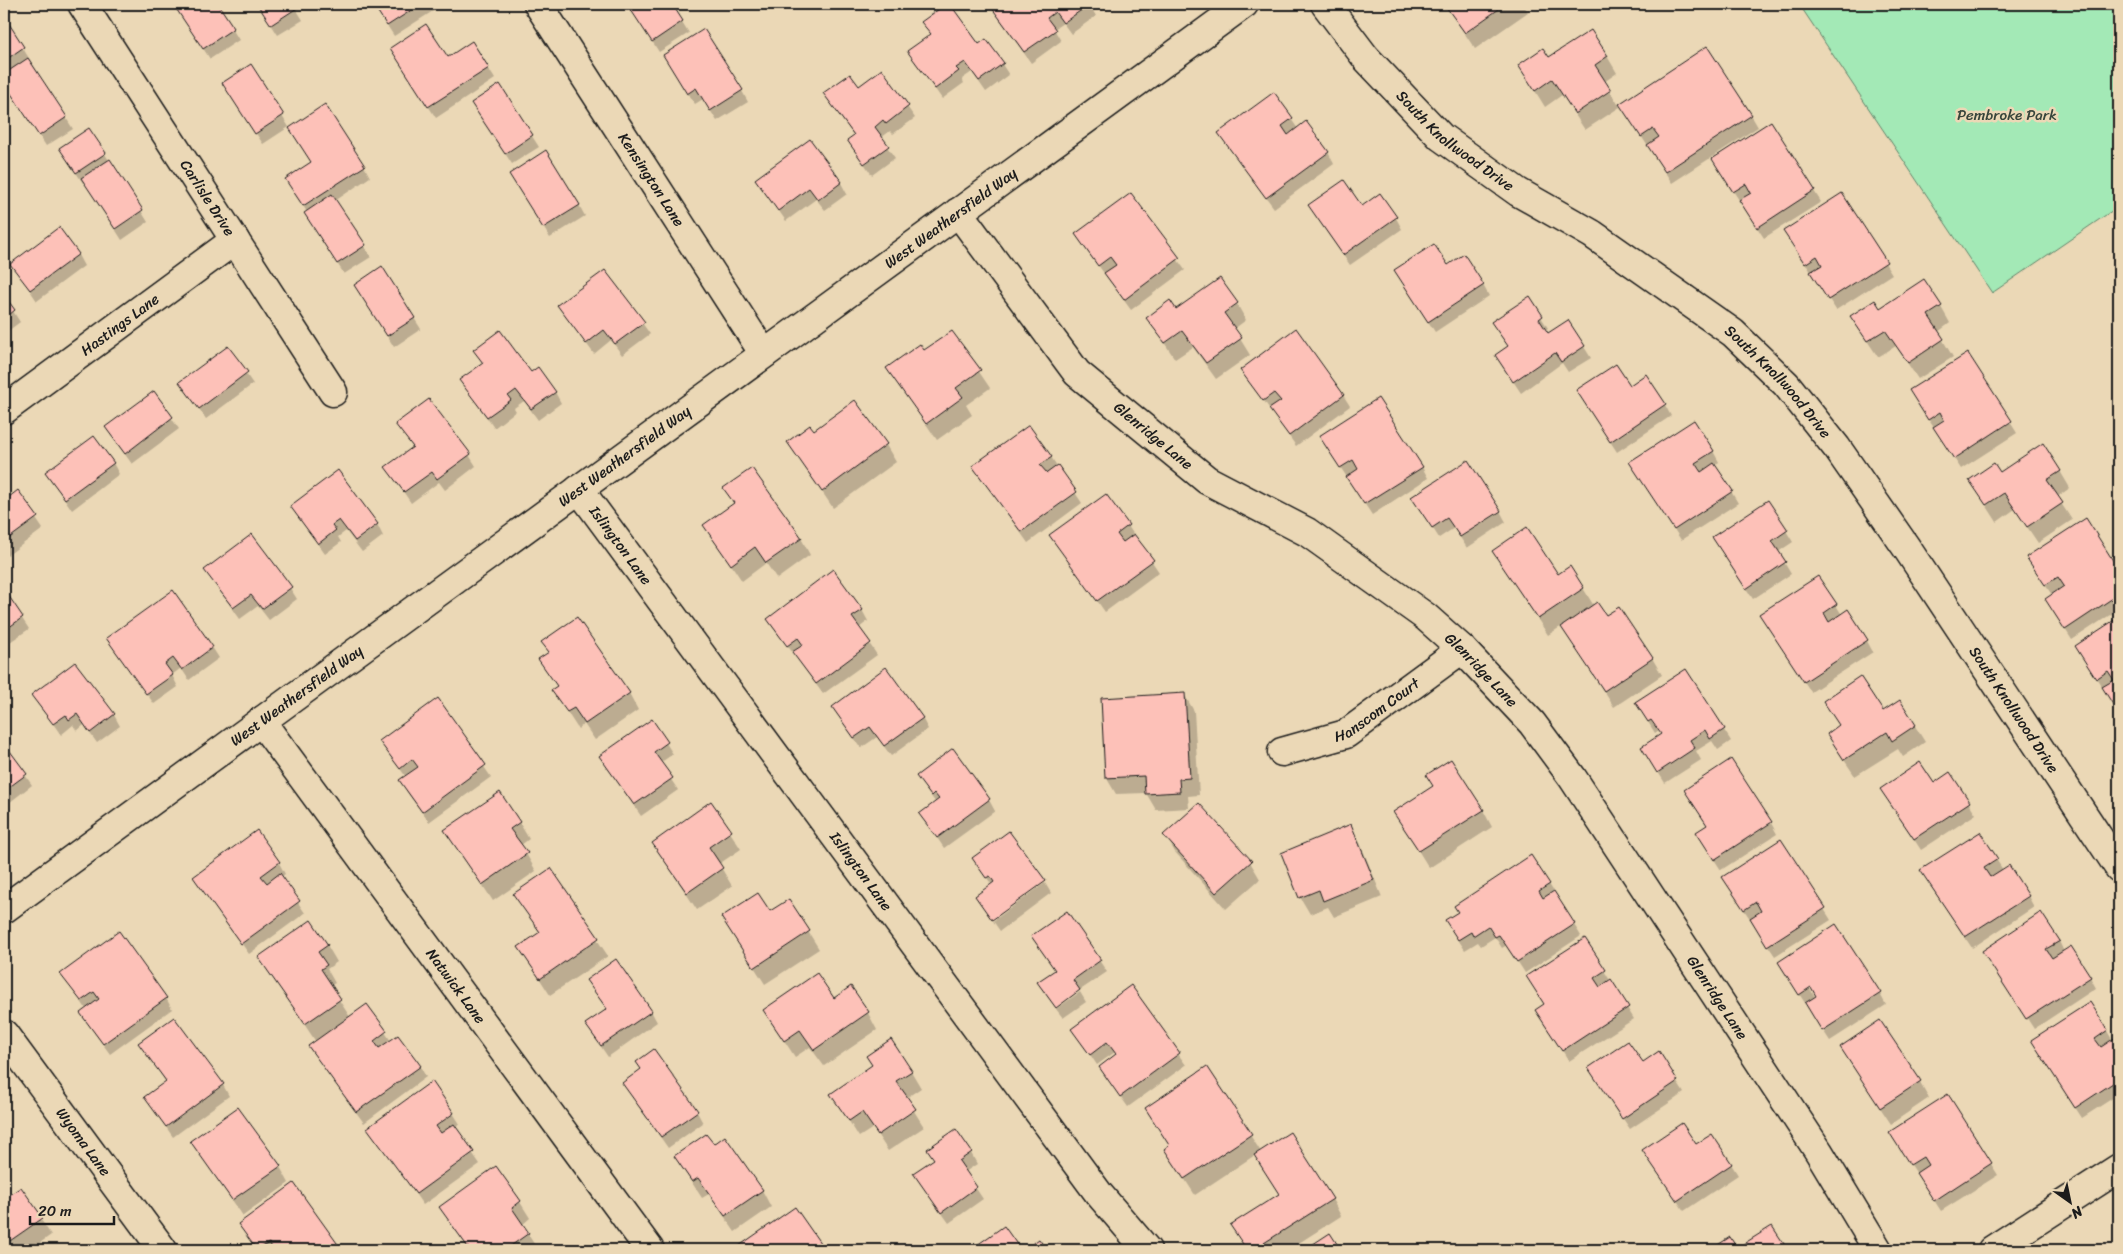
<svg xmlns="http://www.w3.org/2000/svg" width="2123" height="1254" font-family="Sriracha,sans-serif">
<rect width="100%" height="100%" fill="#ebd8b6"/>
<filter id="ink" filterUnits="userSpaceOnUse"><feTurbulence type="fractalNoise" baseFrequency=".02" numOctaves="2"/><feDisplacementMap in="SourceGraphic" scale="10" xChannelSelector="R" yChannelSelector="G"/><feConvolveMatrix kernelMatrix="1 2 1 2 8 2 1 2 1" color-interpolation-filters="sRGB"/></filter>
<g filter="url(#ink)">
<path fill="#a3e9b6" stroke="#608269" d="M1799,4H2119V206L1992,293Z"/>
<path fill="#0003" fill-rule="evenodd" d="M174,4H217L239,40L210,59Z
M258,4H293L303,20L278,35Z
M373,4H444L394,36Z
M628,4H671L689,33L659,52Z
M948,4L979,45L986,40L1009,75L986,92L972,72L962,79L964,83L942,99L909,52L931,35L923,22Z
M989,4H1089L1096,16L1071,34L1063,23L1054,29L1061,41L1031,63Z
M1445,4H1523L1528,12L1475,49Z
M4,18L73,129L46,146L4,81Z
M1607,56L1617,73L1604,82L1620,107L1585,130L1562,95L1545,107L1519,65L1549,59Z
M398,59H447L488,68L495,79L436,118Z
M250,66L289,127L263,144L230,94Z
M671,67L742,91L748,102L717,121L703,99L695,104Z
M882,71L915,118L893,134L890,131L881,138L895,158L872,175L848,140L854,136L824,94L859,87Z
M500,86L539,147L512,164L479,114Z
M1274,94L1298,129L1328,152L1334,164L1274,208L1226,144Z
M1751,115L1758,127L1672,183L1628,116Z
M1771,123L1821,202L1764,238L1720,171Z
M105,154L148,222L122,240L85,182L83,183L67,159Z
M312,163L364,166L370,177L335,201L371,257L344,274L312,224L307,212L293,190Z
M757,180L841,183L847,194L825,210L816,199L786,221Z
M517,185L579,205L585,216L550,238Z
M1130,194L1185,270L1131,310L1076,235Z
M1842,195L1892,274L1836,310L1792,243Z
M1362,207L1396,218L1402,229L1350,265L1316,217Z
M78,255L84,266L37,301L12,264Z
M1447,267L1483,285L1489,296L1435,332L1395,271Z
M605,272L650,334L622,355L611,340L594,354L559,306Z
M362,296L414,318L421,329L394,347Z
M4,297L20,322L4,334Z
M1529,298L1548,328L1545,330L1548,334L1568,321L1591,358L1568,372L1562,363L1521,393L1503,366L1509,347L1500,333Z
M1237,304L1246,320L1234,329L1250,355L1216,379L1193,347L1175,359L1148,318L1176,310Z
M1941,307L1950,323L1938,332L1953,357L1918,379L1896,346L1878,357L1862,333L1880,310Z
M952,332L990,388L966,405L972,415L937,440L888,368L924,352Z
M228,348L253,384L206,419L181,382Z
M475,351L531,374L555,392L561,403L538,420L524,401L514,408L516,411L494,428L461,380L483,364Z
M1967,354L2017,433L1961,469L1917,402Z
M1242,370L1343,395L1350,406L1296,446Z
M1629,387L1665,405L1671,416L1617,452L1577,391Z
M154,393L179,429L132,464L106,428Z
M397,424L469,455L476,466L445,490L439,482L411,503L387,468L413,448Z
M813,432L886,445L896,462L833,508L789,443Z
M1327,447L1422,467L1428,478L1372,515Z
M1713,451L1719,462L1715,465L1738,503L1681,540L1638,473Z
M1051,457L1082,503L1028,543L974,467Z
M113,463L119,474L72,510L47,473Z
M2060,471L2070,488L2057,497L2072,520L2038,543L2015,509L1997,522L1970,480L2000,474Z
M725,488L801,538L810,555L777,579L766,563L742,581L705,525L734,504Z
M18,492L43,529L4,558V502Z
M1768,502L1793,542L1778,552L1791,574L1753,599L1720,549Z
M291,507L377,524L383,536L362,552L346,531L338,537L341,542L325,554Z
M1420,508L1500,511L1506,522L1467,548L1454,528L1439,538Z
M2085,520L2119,572V609L2072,640L2053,610L2052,595L2034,568Z
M1128,526L1159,572L1105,612L1051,535Z
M1504,568L1558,576L1583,588L1594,606L1652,658L1662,675L1614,707L1562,626L1548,635Z
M206,571L290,588L297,599L269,620L258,606L240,619Z
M4,591L29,629L4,646Z
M1836,605L1842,615L1867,641L1873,652L1811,692L1768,626Z
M862,610L868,621L859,628L877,655L823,694L768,619Z
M2119,619V713L2076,647Z
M108,638L212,647L219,658L189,680L181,668L172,675L178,687L154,704Z
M543,642L629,693L638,710L595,740L584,724L578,729L553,690L557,687L540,659L549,653Z
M1686,671L1731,741L1718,750L1712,741L1696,751L1701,760L1665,783L1649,758L1662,735L1659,730L1655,733L1643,714Z
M1184,694L1194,711L1199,795L1188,796L1189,808L1156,810L1146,793L1116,794L1106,777Z
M33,695L114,715L120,726L97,743L84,725L77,731L73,725L61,735Z
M438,700L491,777L429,822L407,792L401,780L406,777L381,742Z
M1900,702L1925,742L1903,757L1898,749L1855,776L1838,751Z
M833,708L922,718L928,729L891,756L877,737L861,748Z
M652,721L673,754L660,763L678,790L641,816L607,767Z
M4,745L32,785L5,806L4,805Z
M1950,774L1976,814L1921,850L1888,800L1934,785Z
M924,787L989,800L995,811L944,848L921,814L936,803Z
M1434,787L1483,810L1492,827L1429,868L1405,829Z
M711,803L741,849L719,864L732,886L697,910L653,843Z
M519,822L529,839L521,845L536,871L493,901L446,830Z
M1771,823L1777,834L1721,870L1704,844Z
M1350,826L1360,843L1382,897L1334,917L1328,907L1310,914L1300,897Z
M1979,833L2003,870L2028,896L2034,907L1972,948L1928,882Z
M1165,835L1250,862L1260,879L1226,909L1175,852Z
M1781,841L1831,920L1775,956L1730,889Z
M973,858L1044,881L991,919L976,896L992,885Z
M279,863L285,874L281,877L305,913L249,954L195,877Z
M550,869L608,956L550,995L520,948L540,933L515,894Z
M1045,883L1051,893L1000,931L993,921Z
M1549,884L1581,936L1525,973L1507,945L1502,948L1495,937L1481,946L1478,942L1465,950L1453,932Z
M789,901L819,949L765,984L733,934Z
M1066,912L1107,972L1055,1007L1039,982L1055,971Z
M1585,940L1634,1019L1569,1061L1543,1021L1545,1005Z
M2059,941L2064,952L2090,977L2096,988L2034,1029L1991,963Z
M327,945L337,962L327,969L335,983L330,986L350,1017L366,1005L391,1041L420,1066L426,1077L364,1123L316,1057V1042L260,957Z
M62,974L166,998L172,1009L110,1054L88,1024L87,1010Z
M1786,974L1880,994L1886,1005L1830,1041ZM1809,981L1818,997H1815L1806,982Z
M588,980L651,1011L657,1022L608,1057L593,1035L607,1010Z
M1130,987L1186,1065L1128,1107L1100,1068L1117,1055L1115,1052L1097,1065L1073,1029Z
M1080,992L1086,1002L1063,1018L1056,1009Z
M834,1000L868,1013L877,1030L824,1066L810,1047L795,1057L764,1010Z
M2107,1031L2113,1041L2119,1037V1094L2082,1118L2039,1052Z
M140,1044L223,1085L229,1096L173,1137L145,1097L166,1082Z
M1658,1053L1684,1093L1630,1129L1596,1079L1642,1064Z
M1851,1064L1920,1082L1929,1098L1891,1124Z
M1207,1068L1261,1152L1332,1199L1341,1216L1288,1250H1247L1242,1242L1280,1195L1255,1155L1195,1195L1165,1149L1170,1146Z
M911,1071L921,1088L906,1098L924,1127L888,1151L873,1128L859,1137L832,1094Z
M630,1094L697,1112L703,1123L668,1148Z
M1948,1096L1998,1175L1941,1211L1897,1143Z
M453,1113L460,1124L455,1128L480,1164L423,1205L369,1128Z
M192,1141L280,1167L289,1183L243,1216Z
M713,1146L762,1190L771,1207L735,1232L709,1194L702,1198L675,1157Z
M1696,1146L1731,1164L1738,1175L1684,1211L1650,1161Z
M971,1153L977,1164L965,1172L983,1199L949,1223L921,1184Z
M294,1185L341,1250H257L240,1224Z
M21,1189L51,1235L30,1250H4V1201Z
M520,1202L530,1218L522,1225L538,1250H469L441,1207Z
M794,1209L824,1250H743L740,1246Z
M1772,1228L1786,1250H1712L1730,1239L1736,1250Z"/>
<path fill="#fdc1b8" stroke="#1c1c1c" d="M173,4H218L234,28L203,49Z
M257,4H295L297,8L271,25Z
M373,4H421L387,26Z
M627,4H672L683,21L652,42Z
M946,4H950L979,44L986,39L1004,63L979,81L965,62L956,68L959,71L935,89L907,51L931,34L921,22Z
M989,4H1090L1063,23L1055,12L1047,18L1056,30L1024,52Z
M1444,4H1506L1465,33Z
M4,16L24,47L4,61Z
M426,24L448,57L472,41L489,68L428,107L390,48Z
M704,29L743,90L710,111L696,88L687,94L663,55Z
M1591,30L1608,56L1595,65L1611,90L1575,114L1552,79L1535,91L1518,65L1543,48L1549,57Z
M1707,46L1752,115L1665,172L1647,145L1659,137L1653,129L1641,137L1619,104Z
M28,58L67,117L39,136L4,83V74Z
M251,64L284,115L255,134L222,83Z
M882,69L909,106L886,124L883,120L875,127L889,146L864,164L847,140L854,135L823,93L850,74L859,86Z
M500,84L533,135L505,154L471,103Z
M1274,92L1293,118L1282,126L1288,135L1306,121L1329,152L1266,198L1218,133Z
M325,104L365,166L303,206L285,179L311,162L289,128Z
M1771,121L1815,190L1757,228L1739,200L1751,193L1746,184L1733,192L1712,159Z
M89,128L106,153L76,173L59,148Z
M810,139L842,182L818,200L809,188L778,211L755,179Z
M546,150L580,205L543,228L509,174Z
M110,159L143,210L115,229L81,178Z
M1344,180L1362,206L1380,193L1397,217L1343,255L1308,205Z
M1131,193L1180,258L1124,300L1104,273L1116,265L1110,257L1098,266L1075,234Z
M1842,193L1887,262L1828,300L1810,272L1822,265L1817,256L1805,264L1783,231Z
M332,194L366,245L337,264L304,213Z
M59,227L79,254L30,290L10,264Z
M1434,244L1448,265L1464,254L1484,285L1428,322L1394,270Z
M382,266L415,318L387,336L354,285Z
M605,270L645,322L615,344L604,330L586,344L557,305Z
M1220,278L1238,303L1224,313L1242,338L1206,363L1182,331L1165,343L1146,318L1170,300L1176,309Z
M1924,279L1942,306L1928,315L1944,339L1908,363L1885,330L1867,341L1850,316L1875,300L1880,308Z
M4,295L15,310L4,319Z
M1530,296L1543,316L1539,319L1548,333L1568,320L1585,346L1561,362L1555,353L1513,382L1495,355L1508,346L1491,322Z
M1296,328L1344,395L1289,436L1269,409L1281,401L1274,393L1263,401L1240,370Z
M500,330L531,372L538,367L556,392L531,409L516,390L508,396L511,400L487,417L459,380L483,363L473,350Z
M952,331L981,370L956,388L963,397L926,424L886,368L920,344L924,350Z
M228,346L248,372L199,409L179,382Z
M1968,353L2012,421L1954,459L1933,427L1944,420L1940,412L1928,420L1909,390Z
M1616,364L1630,385L1646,374L1666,404L1610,442L1576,390Z
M154,391L173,417L125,454L105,427Z
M1378,398L1423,467L1364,504L1346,477L1358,469L1353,460L1340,468L1319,436Z
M429,399L471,454L437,479L432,472L404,492L385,467L413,447L395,424Z
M855,400L887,444L822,492L787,442L810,425L814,430Z
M1694,420L1714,451L1695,463L1701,472L1714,463L1733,491L1674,530L1629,462Z
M1029,425L1052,457L1040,465L1047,473L1058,465L1077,492L1021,532L972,466Z
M94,436L114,463L65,499L45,472Z
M2043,443L2061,471L2047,480L2063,503L2027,527L2004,493L1986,505L1969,480L1994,463L2000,472Z
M1468,460L1501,511L1460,537L1447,518L1432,528L1411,497Z
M752,468L802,538L766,563L755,547L731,565L703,525L734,503L723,488Z
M338,470L378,524L355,541L339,520L332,525L336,530L318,544L290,506Z
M18,490L38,517L4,542V501Z
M1106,494L1129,525L1117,534L1123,542L1134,534L1154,560L1097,601L1049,535Z
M1768,500L1788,530L1772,541L1786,562L1746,589L1712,537Z
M2086,518L2119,570V594L2065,630L2045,599L2064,586L2058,577L2045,585L2026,557Z
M1527,527L1558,574L1570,566L1584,588L1538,619L1492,551Z
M252,534L292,587L262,609L251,595L233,608L204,570Z
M833,569L863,610L852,617L871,643L816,684L792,652L803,645L798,638L787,646L767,619Z
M1818,576L1837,604L1824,613L1829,622L1848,609L1868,640L1804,682L1759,614Z
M4,589L23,617L4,631Z
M173,590L213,647L182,670L173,658L165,664L173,675L146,694L106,638Z
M1597,602L1606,615L1619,607L1653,658L1604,691L1561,627Z
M577,617L630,693L585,724L574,708L567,712L551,690L557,686L538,659L549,652L541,642Z
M2119,617V714L2102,687L2114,680L2108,671L2096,679L2075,646Z
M75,662L115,714L90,733L77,714L69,720L66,715L53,724L31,695Z
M886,667L923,718L884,746L870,727L854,738L832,707Z
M1686,669L1725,729L1710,739L1705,730L1690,740L1695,748L1657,773L1641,747L1661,734L1651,720L1648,722L1635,702Z
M1860,676L1883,711L1900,700L1916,725L1892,741L1887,732L1844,760L1827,734L1839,725L1823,701Z
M1185,693L1190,778L1179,779L1180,792L1145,794L1144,776L1105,778L1101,698Z
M438,698L486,765L422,812L399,780L418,767L412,759L400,769L379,741Z
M652,719L668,742L654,752L673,778L634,805L599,756Z
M4,743L27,774L4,791Z
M953,748L990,799L937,838L919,814L939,799L934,793L931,796L916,776Z
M1451,759L1484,810L1419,851L1393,812L1433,786L1426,775Z
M1731,759L1772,822L1714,860L1696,832L1707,825L1684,790Z
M1920,762L1934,783L1950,772L1970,802L1914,839L1880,789Z
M500,792L520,822L510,829L528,853L482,885L444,830Z
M711,801L732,831L709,847L723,868L687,893L652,843Z
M1199,803L1252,861L1216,893L1163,835Z
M1351,824L1374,880L1323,901L1319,890L1299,898L1281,853Z
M257,830L280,862L261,876L267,883L280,873L300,901L241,944L193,877Z
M1009,831L1046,881L992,920L975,896L994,882L990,876L986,878L972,858Z
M1980,832L1998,859L1984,868L1990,877L2009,865L2029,896L1965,937L1920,870Z
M1781,839L1826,908L1767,946L1750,918L1761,911L1756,902L1744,910L1722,877Z
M1531,855L1550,884L1539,891L1543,898L1554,891L1575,924L1517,962L1499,935L1495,937L1488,926L1473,936L1471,932L1458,940L1445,920L1458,912L1454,906Z
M551,868L599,938L540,979L518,947L540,932L513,894Z
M758,893L770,911L789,899L810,931L754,968L721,917Z
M1067,911L1101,960L1073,980L1080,990L1056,1008L1037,982L1055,970L1031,936Z
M2041,912L2060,941L2046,949L2052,958L2071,946L2091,977L2026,1019L1982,951Z
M311,920L328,945L318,952L327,965L321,969L341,999L305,1024L258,957Z
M1836,924L1881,993L1822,1031L1805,1003L1816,996L1811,987L1799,995L1778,962Z
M119,931L167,998L103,1044L80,1013L99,999L94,992L81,1001L60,974Z
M1585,938L1606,970L1594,978L1600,987L1611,979L1629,1007L1562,1051L1535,1010L1544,1004L1526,976Z
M616,959L652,1011L601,1046L585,1024L607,1009L586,980Z
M817,973L834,998L851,986L869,1012L814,1050L800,1030L784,1041L763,1010Z
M1131,985L1180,1053L1120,1097L1099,1067L1116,1054L1107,1042L1090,1055L1071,1029Z
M2090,1002L2108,1030L2095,1039L2101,1047L2119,1035V1079L2075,1108L2031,1040Z
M367,1004L387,1031L374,1041L379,1048L398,1035L421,1066L356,1112L308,1046Z
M174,1017L224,1084L166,1127L144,1097L166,1081L138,1043Z
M1880,1020L1921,1081L1880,1108L1840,1047Z
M891,1039L912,1071L896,1081L916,1109L878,1135L862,1112L849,1121L830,1094L872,1065L866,1056Z
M1628,1041L1643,1062L1659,1051L1678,1081L1622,1119L1588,1068Z
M654,1049L698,1111L661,1137L622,1083L641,1069L636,1062Z
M1207,1066L1252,1134L1184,1179L1164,1149L1169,1145L1145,1108Z
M432,1081L454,1113L436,1126L441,1133L454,1124L474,1152L416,1194L367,1128Z
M1948,1094L1992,1163L1934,1201L1916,1173L1928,1165L1923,1157L1910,1165L1889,1132Z
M238,1107L281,1166L232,1200L190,1141Z
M1682,1123L1696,1144L1712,1134L1732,1164L1677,1201L1642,1150Z
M956,1129L972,1152L959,1161L977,1187L941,1213L913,1173L934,1159L927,1149Z
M1290,1132L1333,1199L1253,1250H1247L1230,1225L1279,1194L1254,1155Z
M706,1134L714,1144L725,1136L763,1190L725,1216L698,1178L692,1182L674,1156Z
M496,1166L521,1201L512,1208L529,1233L505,1250H470L439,1207Z
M294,1183L342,1250H274L269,1243L257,1250L238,1224Z
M21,1187L43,1218L4,1245V1199Z
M795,1207L825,1250H742L739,1246Z
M1004,1226L1021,1250H970Z
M1772,1226L1788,1250H1710L1730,1237L1737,1248Z
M1330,1233L1341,1250H1304Z
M1039,1239L1047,1250H1024Z"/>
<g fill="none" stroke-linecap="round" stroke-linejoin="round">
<defs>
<g id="minor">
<path id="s1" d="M82,4L333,392"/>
<path id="s2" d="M538,4L764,354"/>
<path id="s3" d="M1325,4L1366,58L1441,137L1518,192L1592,234L1733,333L1786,384L1837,448L1906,547L2119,868"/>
<path id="s4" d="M958,212L1077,373L1207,480L1307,532L1426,617L1462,649L1532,723L1572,777L1819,1152L1878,1250"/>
<path id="s5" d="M4,410L235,240"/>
<path id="s6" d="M579,489L1099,1194L1147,1250"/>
<path id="s7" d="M261,721L650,1250"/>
<path id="s8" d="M1282,752L1346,734L1462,649"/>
<path id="s9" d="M4,909L1244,4"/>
<path id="s10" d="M4,1034L163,1250"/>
<path d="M1992,1250L2119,1168"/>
</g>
</defs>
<use href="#minor" stroke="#1c1c1c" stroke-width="31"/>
<use href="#minor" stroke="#ebd8b6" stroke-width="28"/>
</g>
</g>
<g text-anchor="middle" stroke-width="5" stroke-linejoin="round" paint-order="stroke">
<g font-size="15" fill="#37453b" stroke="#ebd8b6">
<text x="2007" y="120">Pembroke Park</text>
</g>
<g font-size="15" fill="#1c1c1c" stroke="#ebd8b6">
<text dy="5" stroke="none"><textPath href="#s3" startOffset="190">South Knollwood Drive</textPath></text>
<text dy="5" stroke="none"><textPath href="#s2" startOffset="209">Kensington Lane</textPath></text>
<text dy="5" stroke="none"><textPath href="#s1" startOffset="231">Carlisle Drive</textPath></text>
<text dy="5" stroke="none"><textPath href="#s9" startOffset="1172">West Weathersfield Way</textPath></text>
<text dy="5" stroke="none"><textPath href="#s5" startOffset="144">Hastings Lane</textPath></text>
<text dy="5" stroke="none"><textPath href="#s3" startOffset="595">South Knollwood Drive</textPath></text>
<text dy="5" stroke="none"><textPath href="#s4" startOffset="299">Glenridge Lane</textPath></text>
<text dy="5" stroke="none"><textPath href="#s9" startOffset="768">West Weathersfield Way</textPath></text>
<text dy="5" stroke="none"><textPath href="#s6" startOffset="70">Islington Lane</textPath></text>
<text dy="5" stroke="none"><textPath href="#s4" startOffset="704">Glenridge Lane</textPath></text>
<text dy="5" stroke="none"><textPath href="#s9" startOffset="362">West Weathersfield Way</textPath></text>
<text dy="5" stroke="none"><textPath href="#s8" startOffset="105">Hanscom Court</textPath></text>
<text dy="5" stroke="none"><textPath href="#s3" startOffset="1000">South Knollwood Drive</textPath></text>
<text dy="5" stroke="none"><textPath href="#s6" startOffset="475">Islington Lane</textPath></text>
<text dy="5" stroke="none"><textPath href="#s7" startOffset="329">Natwick Lane</textPath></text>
<text dy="5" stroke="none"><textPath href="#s4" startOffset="1109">Glenridge Lane</textPath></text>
<text dy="5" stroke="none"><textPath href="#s10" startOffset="134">Wyoma Lane</textPath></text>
</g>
</g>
<rect width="2123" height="1254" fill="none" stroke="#ebd8b6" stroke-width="20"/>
<rect x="10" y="10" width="2103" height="1234" fill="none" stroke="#1c1c1c" stroke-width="2" filter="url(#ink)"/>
<g transform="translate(2070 1202) rotate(147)" stroke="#ebd8b6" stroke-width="4" paint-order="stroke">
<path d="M0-4L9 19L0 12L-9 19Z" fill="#1c1c1c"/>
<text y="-8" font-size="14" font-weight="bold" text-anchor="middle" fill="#1c1c1c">N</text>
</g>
<path d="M30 1216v8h84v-8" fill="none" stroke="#1c1c1c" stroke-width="2.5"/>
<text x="38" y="1216" font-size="15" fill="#1c1c1c" stroke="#ebd8b6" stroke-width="4" paint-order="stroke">20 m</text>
</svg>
